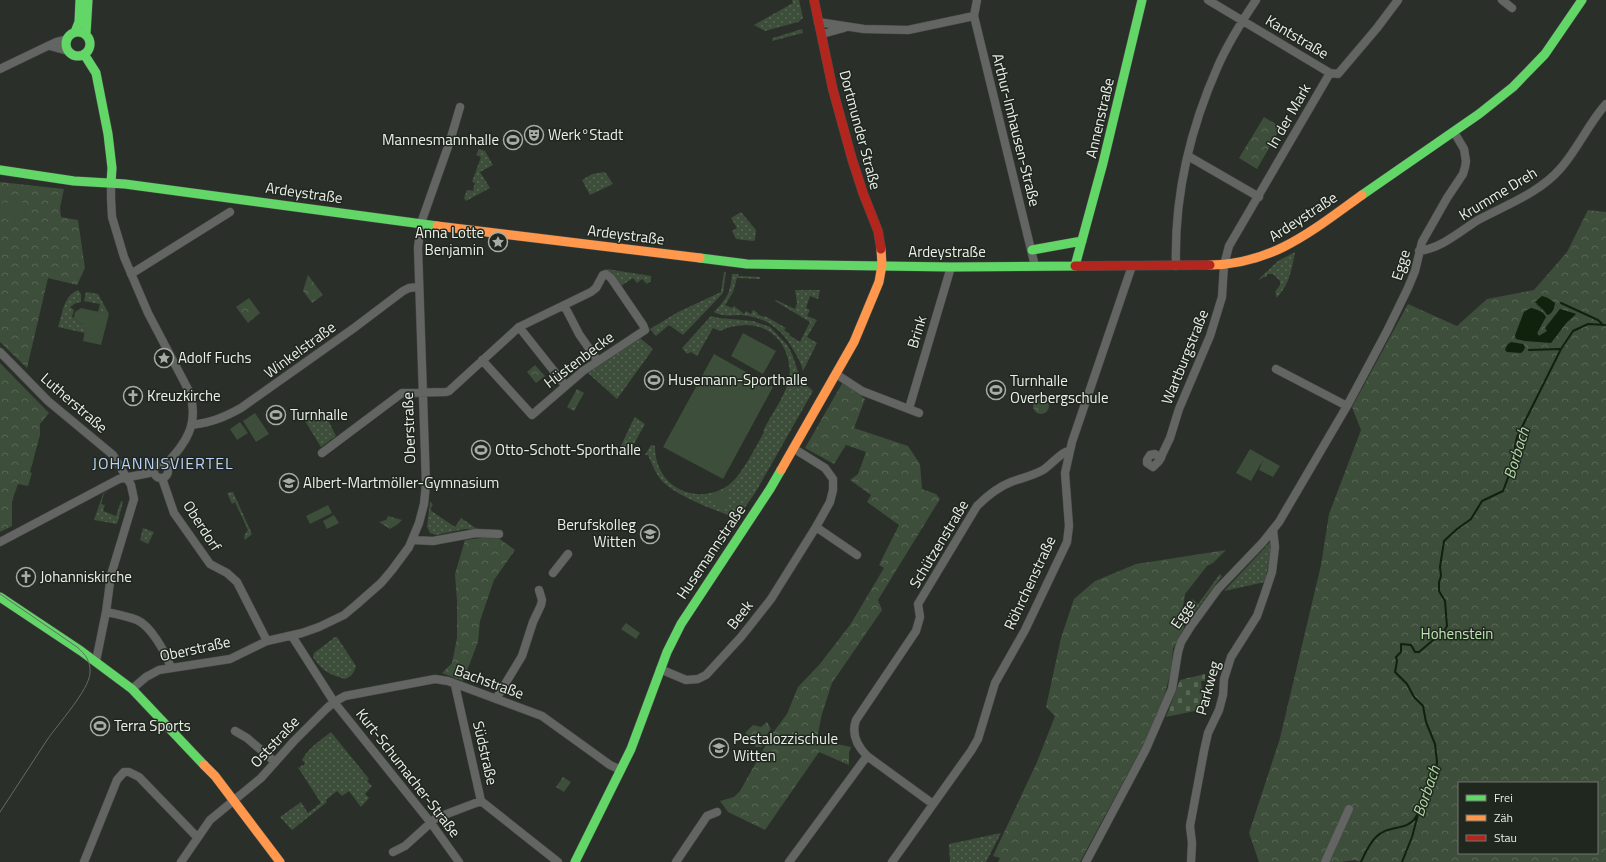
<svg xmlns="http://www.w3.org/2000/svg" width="1606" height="862" font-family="'Titillium Web',sans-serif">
<defs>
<pattern id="grass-dots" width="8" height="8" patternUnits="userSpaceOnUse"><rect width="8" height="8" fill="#3d4e3a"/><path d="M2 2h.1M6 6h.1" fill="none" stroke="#596856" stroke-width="1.8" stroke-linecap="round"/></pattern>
<pattern id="forest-crowns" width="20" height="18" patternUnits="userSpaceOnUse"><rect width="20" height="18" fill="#3d4e3a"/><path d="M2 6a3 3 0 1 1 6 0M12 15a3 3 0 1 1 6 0" fill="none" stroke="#596856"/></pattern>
<pattern id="cemetery-stones" width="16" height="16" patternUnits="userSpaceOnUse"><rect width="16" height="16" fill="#3d4e3a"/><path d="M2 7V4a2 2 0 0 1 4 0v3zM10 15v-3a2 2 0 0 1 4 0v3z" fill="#596856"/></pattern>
</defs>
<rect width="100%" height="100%" fill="#2b2f2a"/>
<path fill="url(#grass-dots)" d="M792,0H799L803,18L798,22L765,31L754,25L793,3Z
M802,29L803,33L772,41L773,38Z
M479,149L485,151L493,165L480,172L490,188L466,201L464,198L467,190L474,191L473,190L475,183L472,182L481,157L476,155Z
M605,172L613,184L590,195L582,180L592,174Z
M741,212L756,230L755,240L753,241L736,239L732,231L737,228L731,218Z
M1295,252C1292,268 1289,287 1276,298V294L1275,292L1280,285V281L1273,274H1267V277H1263L1259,280V279L1278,261Z
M607,269L651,276V281L647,284L642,279L637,283L633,278L621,286Z
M724,272H726L723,293L683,335L669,325L656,336L650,329L678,312L721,292Z
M732,274H738L739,276L760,277V279L737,278L733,292L725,305L732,308L734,306L744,314L746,311L751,314L753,310L758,313L757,314L764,317L765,316L786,328L784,330L790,334L789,335L800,342L810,322L775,301L776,300L795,309L797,303L795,290H820L818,299L810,296L806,308L810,310L807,316L817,320L807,337L817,343L803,371C801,363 798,358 794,351C782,329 766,317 741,315C732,315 722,317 714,312C728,297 730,294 732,274Z
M78,290L81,294V302L76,303L70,307L74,310L72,317L74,318L79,323L86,325L85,333L58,327C63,313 63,296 78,290Z
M86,292L98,294L109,314L98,312L100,304L84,301Z
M711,316L719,318L753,321L770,327L788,346L792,354L801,380L813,391L755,493L737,519C714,509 682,499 663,482C656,475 652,464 648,455H645L651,445L655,446C655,456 657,464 662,473C676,497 710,501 731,483C742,474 757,445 764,432L763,431C771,415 784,398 789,380C791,373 789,366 788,359C780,326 748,318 720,331L713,328L697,356L691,352L687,354L682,348Z
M640,338L653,349L617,399L588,373Z
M323,410L336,436L321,447L305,421L312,417L314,420L318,418L316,414Z
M635,417L645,424L631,449L639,453L638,455H632L621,446L632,422Z
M109,490L104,494L101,504L105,505L103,511L116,516L121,501L123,502L117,524L94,520L103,494Z
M233,492L252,534L245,540L244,536L248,530L235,502L232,504L227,493Z
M430,502L433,504L430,510L455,527L461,518L477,529H465L436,535L430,533L427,527Z
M143,528L154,532L148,544L140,540Z
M1273,539L1265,582L1224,591Z
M1220,574L1222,576L1190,618L1188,615L1189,604L1192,599L1198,604Z
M335,637H337L356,666C354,673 352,676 345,679C329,674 323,672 313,657L314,653Z
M331,732L369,779L367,781L372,786L365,794L369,798L361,807L349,791L342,796L337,791L326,800L327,802L292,830L280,817L301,802L308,813L321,803L297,766L299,768L302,765L303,766L305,763L302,760C308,748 321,740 331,732Z
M1001,833L986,862H950L949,844Z"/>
<path fill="url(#forest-crowns)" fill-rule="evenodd" d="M1264,117L1281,127L1257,169L1239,158Z
M0,182L64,189L60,208L61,217L78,220L85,268L77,285L48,278L27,368L0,342Z
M1588,210L1606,212V862H1362L1354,860L1341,862H1259L1249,833L1280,738L1321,565L1329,514L1361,430L1352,407L1408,304L1457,326L1487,299L1534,290L1567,252ZM1555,303L1553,310L1546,313L1536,304ZM1531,308L1538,310L1544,314L1543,322L1537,333L1539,336L1548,331L1560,309L1576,314L1561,328L1555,338L1515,335L1524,312ZM1459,783H1597V853H1459Z
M308,275L323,295L312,303L303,291Z
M249,298L260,313L248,323L236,307Z
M0,363L49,413L40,424V435L30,472L32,473L28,486L18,484L12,501V526L0,532Z
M535,365L545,376L536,383L527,372Z
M843,382L865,399L854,428L908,446L920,464L922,489L936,494L940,499L878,600L882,610L832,683L822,714L817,738L823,741L851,747L849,753V765L819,752L765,830L728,812L720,801L734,797L740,791L772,734L787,714L798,687L819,665L850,625L884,568L879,565L899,525L867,502L871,495L850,480L858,474L866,452L846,445L834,464L805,448Z
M577,389L584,393L574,411L567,407Z
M1033 406a8 8 0 1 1 16 0a8 8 0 1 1-16 0Z
M388,516L402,520L398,524L390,529L379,522L386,520Z
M488,537H497L515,550L494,580L480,621L478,642L463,681L442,673L452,663L457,638V601L455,574L465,540Z
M1226,550L1213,563L1207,566L1185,594L1183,607L1184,628L1173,649L1171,671L1164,697L1147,738L1080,862H998L1000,858L993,856L1037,762L1055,716L1046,707L1061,638L1074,599L1095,581L1136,564Z
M626,623L640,633L636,639L621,629Z
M767,722L771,729C765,734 767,742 761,747H756L745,733L753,725L761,727Z
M563,777L571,782L564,792L556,787Z"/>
<path fill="url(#cemetery-stones)" d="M1205,674V681H1201L1204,709L1166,717L1180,680Z"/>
<path fill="#3d4e3a" d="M14,200L21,203L25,202L28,207L25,209L24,213H20L13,221C5,221 0,216 2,208L0,206L4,201L6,203Z
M81,308L109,314L101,345L83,341L86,325L79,323L74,318L75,312Z
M743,333L776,351L763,374L731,356Z
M714,354L773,387L723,479L663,447Z
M255,413L269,434L256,442L243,421Z
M240,422L248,433L237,440L230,429Z
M1250,449L1280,466L1273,477L1259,470L1263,460L1251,481L1236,473Z
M727,489L728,500L724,510L710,500L709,496Z
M328,505L332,513L310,524L306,516Z
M334,515L339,523L327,529L323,521Z"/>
<path fill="#10220b" d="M1542,296L1548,298L1555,303C1554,308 1553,314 1547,315L1544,310L1535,302Z
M1531,308C1537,310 1543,311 1546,317L1537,333L1539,336L1547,331L1545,328L1560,309L1576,314L1567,322L1551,343L1525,341L1516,339L1515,336L1524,312Z
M1511,342L1523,344L1525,347L1524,350L1521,353L1507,352L1505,350L1507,345Z"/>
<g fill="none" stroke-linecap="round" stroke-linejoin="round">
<path stroke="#10220b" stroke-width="2" d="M1561,303L1598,320L1602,324
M1529,350L1560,349
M1361,862C1365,853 1370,843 1376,837C1388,824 1409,832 1417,815
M1402,862L1412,837L1420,807L1429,790L1435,775L1437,762L1435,744L1426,722L1423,706L1414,697L1407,684L1395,672L1397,661L1396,657L1401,652V644L1411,645L1415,652H1419L1432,641L1441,636L1447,626L1445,601L1439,591V582L1441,576L1440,567L1444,541L1457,529L1471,519L1482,501L1503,491L1512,467L1517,461L1515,446L1517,437L1561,349L1573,331L1588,324L1606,325"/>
<defs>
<path id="street" d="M977,0L974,16L1035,266
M1208,0L1330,73
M1502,0L1512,8
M818,22L864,29L908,30L974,16
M822,34L844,28
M50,46L68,51
M0,69L56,42L67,39
M1188,156L1259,197
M111,183V198L112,217L124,257L148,313L190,393C199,424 186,444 165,465
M1419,251C1442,248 1459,232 1478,220C1506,205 1539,193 1560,169C1578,149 1588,124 1606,104
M1176,266C1174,197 1190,129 1218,66C1228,43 1242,21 1256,0
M131,274L230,212
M564,305L579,334L597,360
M519,327L565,385
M0,352L48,401L113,455L131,485L134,499L111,575L106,612L96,661
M1276,369L1347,406
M836,374L862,391L919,413
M910,405L951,267
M192,425C212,422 223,418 241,408L354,328L403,291L409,288L419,287
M322,453L402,393L446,392L449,391L519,327L591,292L596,288L603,275L606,274L611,278L643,325L645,330L583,371L532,415L482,360
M1161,458L1155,454L1150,455L1147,460V463L1153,467L1159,461L1170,438L1179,409L1210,336L1222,297L1224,265L1229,246L1330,73L1338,74L1377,28L1398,0
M154 471a7 7 0 1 1 14 0a7 7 0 1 1-14 0Z
M162,478L174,513L210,564L227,573L237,582L267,641
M816,527L857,555
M412,540L433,541L476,533L499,534
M0,542L119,479L154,472
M553,573L568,554
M106,612C116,614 127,616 137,620C151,626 166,653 171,668
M292,636L334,702L431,823L459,862
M660,669L686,680L698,679L706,675L741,637L771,599L816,527L830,502L833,490V479L825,468L793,448
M455,685L481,801L558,862
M132,689L146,677L159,670L230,659L267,641L302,633L319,627L344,615L356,605L381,583L392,570L409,547L419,523L424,504L426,484L418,248L421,223L450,141L460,107
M496,699L522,656L533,622L541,605L542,600L539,590
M235,731L247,738L275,762
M867,756L933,804
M393,852L405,846L436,818L481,801
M84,862L117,780L124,772H129L139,777L197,837
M181,862L210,820L261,778L294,741L326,709L334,702L345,696L435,679L448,681L542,716L610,765L621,770
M676,862L707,816L717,812
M789,862L867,756C857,746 851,734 856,720L916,631L920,617L918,604L977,506C987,496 998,487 1011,482C1022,478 1032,476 1043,470C1050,466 1063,450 1070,451
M892,862L971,751L978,739L995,683L1025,630L1067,542L1069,526L1065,473L1072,442L1132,266
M1086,862L1146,749L1172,689L1178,652L1181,642L1191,626L1218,589L1263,542L1279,522L1347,406L1387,331L1408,288L1415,271L1422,242L1447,198L1463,174L1465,167L1466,161L1464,149L1454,132
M1191,862L1192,843L1190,826L1204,751L1208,733L1219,710L1223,695L1224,679L1231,657L1257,616L1264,596L1272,572L1275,547L1273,530
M1325,862L1349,809"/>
<path id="fast" d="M66 44a12 12 0 1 1 24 0a12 12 0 1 1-24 0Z
M75,32L79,22L80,0
M86,34L88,0
M84,54L96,73L108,134L112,168L111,183
M0,170L74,181L125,184L437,226
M1362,195L1479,114L1513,87L1545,54L1582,0
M1032,250L1082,241
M700,258L747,264L951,267L1075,266
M1075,266L1103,163L1142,0
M0,597L81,651L132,689L204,765
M575,862L631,749L667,652L681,624L770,489L781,470"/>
<path id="slow" d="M437,226L700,258
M1210,265C1274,264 1313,230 1362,195
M781,470L854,342L879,282L882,265L881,249
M204,765L215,776L280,862"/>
<path id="jam" d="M814,0L833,90L852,159L863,193L878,231L881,249
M1075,266L1210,265"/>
</defs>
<use href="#street" stroke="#474a47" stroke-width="9"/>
<use href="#fast" stroke="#474a47" stroke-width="10"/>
<use href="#slow" stroke="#474a47" stroke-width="10"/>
<use href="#jam" stroke="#474a47" stroke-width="10"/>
<use href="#street" stroke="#626562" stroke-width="8"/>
<use href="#fast" stroke="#63d668" stroke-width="9"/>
<use href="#slow" stroke="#ff974d" stroke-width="9"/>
<use href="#jam" stroke="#b3261e" stroke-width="9"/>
<path stroke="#666a66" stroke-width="1" d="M0,594L77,647C85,654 91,661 90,673C89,690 58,724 47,740C31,764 16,788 0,812"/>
</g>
<defs>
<symbol id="theatre-ring" viewBox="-11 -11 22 22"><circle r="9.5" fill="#20271e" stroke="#a7aca6" stroke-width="1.5"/><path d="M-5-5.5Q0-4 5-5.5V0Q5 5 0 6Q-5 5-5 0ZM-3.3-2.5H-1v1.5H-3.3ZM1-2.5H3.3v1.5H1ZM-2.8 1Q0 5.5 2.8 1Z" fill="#a7aca6"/></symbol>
<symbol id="stadium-ring" viewBox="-11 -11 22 22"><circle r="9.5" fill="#20271e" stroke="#a7aca6" stroke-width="1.5"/><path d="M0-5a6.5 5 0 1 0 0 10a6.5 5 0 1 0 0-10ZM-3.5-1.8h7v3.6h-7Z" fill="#a7aca6"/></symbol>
<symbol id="sight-ring" viewBox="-11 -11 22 22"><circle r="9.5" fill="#20271e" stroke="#a7aca6" stroke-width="1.5"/><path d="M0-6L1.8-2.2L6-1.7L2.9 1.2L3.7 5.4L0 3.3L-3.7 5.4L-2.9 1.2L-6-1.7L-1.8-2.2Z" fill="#a7aca6"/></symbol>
<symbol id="church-ring" viewBox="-11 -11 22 22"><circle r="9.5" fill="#20271e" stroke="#a7aca6" stroke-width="1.5"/><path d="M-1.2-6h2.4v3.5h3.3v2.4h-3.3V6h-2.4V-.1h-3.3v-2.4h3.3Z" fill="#a7aca6"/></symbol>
<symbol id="school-ring" viewBox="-11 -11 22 22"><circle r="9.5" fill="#20271e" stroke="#a7aca6" stroke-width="1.5"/><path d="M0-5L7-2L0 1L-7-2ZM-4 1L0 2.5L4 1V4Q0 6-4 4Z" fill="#a7aca6"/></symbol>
</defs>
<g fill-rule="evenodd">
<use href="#theatre-ring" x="523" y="124" width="22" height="22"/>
<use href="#stadium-ring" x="502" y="129" width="22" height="22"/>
<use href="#sight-ring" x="487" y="231" width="22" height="22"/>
<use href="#sight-ring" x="153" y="347" width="22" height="22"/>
<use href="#stadium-ring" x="643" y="369" width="22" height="22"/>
<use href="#stadium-ring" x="985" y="379" width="22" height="22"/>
<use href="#church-ring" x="122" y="385" width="22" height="22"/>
<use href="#stadium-ring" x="265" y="404" width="22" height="22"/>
<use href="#stadium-ring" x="470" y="439" width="22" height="22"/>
<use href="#school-ring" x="278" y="472" width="22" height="22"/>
<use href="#school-ring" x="639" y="523" width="22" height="22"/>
<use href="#church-ring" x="15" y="566" width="22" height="22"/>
<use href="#stadium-ring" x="89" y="715" width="22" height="22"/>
<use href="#school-ring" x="708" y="737" width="22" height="22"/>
</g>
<g text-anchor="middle" stroke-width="3" stroke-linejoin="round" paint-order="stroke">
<g font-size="15" fill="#eaefe9" stroke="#20271e">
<text transform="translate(1297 37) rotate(31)" y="5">Kantstraße</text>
<text transform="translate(1289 116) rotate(-60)" y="5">In der Mark</text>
<text transform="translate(1100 118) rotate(-77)" y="5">Annenstraße</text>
<text transform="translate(860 130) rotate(75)" y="5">Dortmunder Straße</text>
<text transform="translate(1016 130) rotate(76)" y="5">Arthur-Imhausen-Straße</text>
<text transform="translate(304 193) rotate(8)" y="5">Ardeystraße</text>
<text transform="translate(1498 194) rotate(-31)" y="5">Krumme Dreh</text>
<text transform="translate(1303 217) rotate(-33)" y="5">Ardeystraße</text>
<text transform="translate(626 235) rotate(7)" y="5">Ardeystraße</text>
<text x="947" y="257">Ardeystraße</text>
<text transform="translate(1401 265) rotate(-73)" y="5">Egge</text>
<text transform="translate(917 332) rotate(-73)" y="5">Brink</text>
<text transform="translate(300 350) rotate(-36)" y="5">Winkelstraße</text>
<text transform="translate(1185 357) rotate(-68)" y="5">Wartburgstraße</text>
<text transform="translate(579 360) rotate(-37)" y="5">Hüstenbecke</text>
<text transform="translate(74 403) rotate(41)" y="5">Lutherstraße</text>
<text transform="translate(409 428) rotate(-92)" y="5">Oberstraße</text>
<text transform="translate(202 526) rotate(57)" y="5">Oberdorf</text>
<text transform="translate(939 544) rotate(-59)" y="5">Schützenstraße</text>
<text transform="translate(711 552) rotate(-56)" y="5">Husemannstraße</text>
<text transform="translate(1030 583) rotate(-65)" y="5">Röhrchenstraße</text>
<text transform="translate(1183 614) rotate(-56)" y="5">Egge</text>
<text transform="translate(740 615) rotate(-52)" y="5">Beek</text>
<text transform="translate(195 649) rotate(-12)" y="5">Oberstraße</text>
<text transform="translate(489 682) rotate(20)" y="5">Bachstraße</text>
<text transform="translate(1208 688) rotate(-75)" y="5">Parkweg</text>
<text transform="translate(275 742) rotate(-47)" y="5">Oststraße</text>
<text transform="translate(485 753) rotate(77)" y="5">Südstraße</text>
<text transform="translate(408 773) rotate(52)" y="5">Kurt-Schumacher-Straße</text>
</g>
<g font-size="15" fill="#eaefe9" stroke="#20271e" text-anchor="start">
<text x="548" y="140">Werk°Stadt</text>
<text x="499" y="145" text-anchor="end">Mannesmannhalle</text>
<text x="484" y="238" text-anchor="end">Anna Lotte<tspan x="484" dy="17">Benjamin</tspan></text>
<text x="178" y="363">Adolf Fuchs</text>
<text x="668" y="385">Husemann-Sporthalle</text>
<text x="1010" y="386">Turnhalle<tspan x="1010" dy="17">Overbergschule</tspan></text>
<text x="147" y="401">Kreuzkirche</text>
<text x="290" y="420">Turnhalle</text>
<text x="495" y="455">Otto-Schott-Sporthalle</text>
<text x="303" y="488">Albert-Martmöller-Gymnasium</text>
<text x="636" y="530" text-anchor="end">Berufskolleg<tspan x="636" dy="17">Witten</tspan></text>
<text x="40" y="582">Johanniskirche</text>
<text x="114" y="731">Terra Sports</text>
<text x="733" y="744">Pestalozzischule<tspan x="733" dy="17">Witten</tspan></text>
</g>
<g font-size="15" fill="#bde6b3" stroke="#20271e">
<text x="1457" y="639">Hohenstein</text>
</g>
<g font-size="16" font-style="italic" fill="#b1d9a7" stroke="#20271e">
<text transform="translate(1516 453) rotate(-73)" y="6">Borbach</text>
<text transform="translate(1426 791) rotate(-71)" y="6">Borbach</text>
</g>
<g font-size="16" letter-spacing="1" fill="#bcd2f9" stroke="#20271e">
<text x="163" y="469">JOHANNISVIERTEL</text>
</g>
</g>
<rect x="1458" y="782" width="140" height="72" fill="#20271e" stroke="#71776f"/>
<rect x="1466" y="795" width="20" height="6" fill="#63d668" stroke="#71776f"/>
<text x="1494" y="802" font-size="12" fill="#eaefe9">Frei</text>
<rect x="1466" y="815" width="20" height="6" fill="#ff974d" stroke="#71776f"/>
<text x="1494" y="822" font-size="12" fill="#eaefe9">Zäh</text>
<rect x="1466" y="835" width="20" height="6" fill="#b3261e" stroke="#71776f"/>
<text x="1494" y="842" font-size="12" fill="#eaefe9">Stau</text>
</svg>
